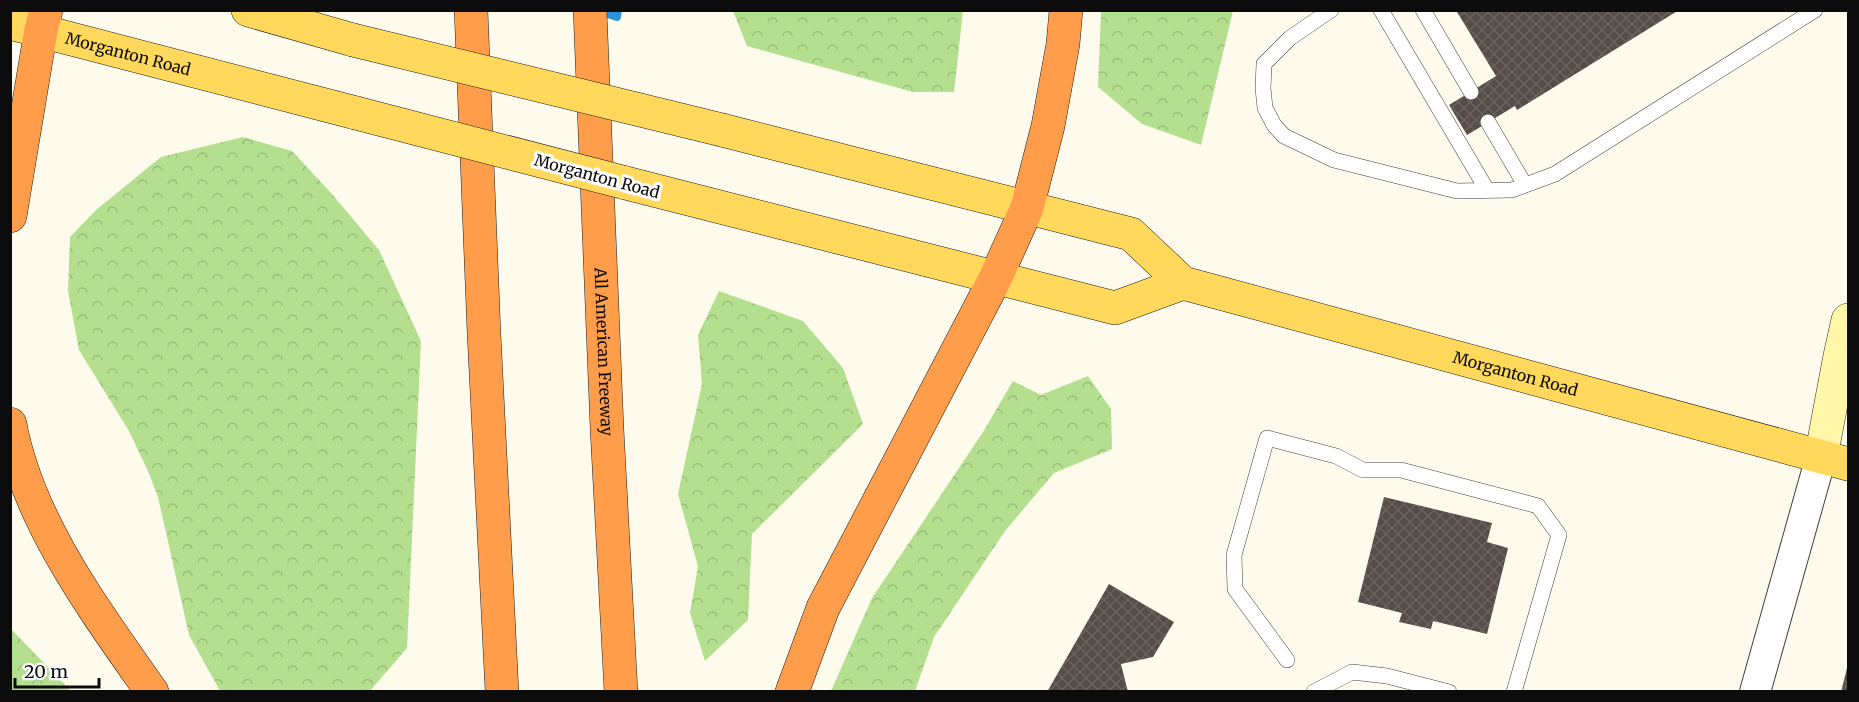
<svg xmlns="http://www.w3.org/2000/svg" width="1859" height="702" font-family="Merriweather,serif">
<defs>
<pattern id="forest-crowns" width="20" height="18" patternUnits="userSpaceOnUse" patternTransform="scale(1.5)"><rect width="20" height="18" fill="#b3df8f"/><path d="M2 6a3 3 0 1 1 6 0M12 15a3 3 0 1 1 6 0" fill="none" stroke="#99be7a"/></pattern>
<pattern id="building-cross-hatch" width="8" height="8" patternUnits="userSpaceOnUse" patternTransform="scale(1.5)"><rect width="8" height="8" fill="#564d48"/><path d="M0 0l8 8M0 8l8-8" fill="none" stroke="#69625e"/></pattern>
</defs>
<rect width="100%" height="100%" fill="#fffbec"/>
<path fill="url(#forest-crowns)" d="M733,11H963L954,92H913L747,46Z
M1101,11H1233L1201,145L1142,124L1098,87Z
M243,137L292,151L332,194L379,250L421,341L407,648L370,691H220L189,635L158,497L148,471L129,431L79,350L68,291L70,237L96,210L161,157Z
M719,291L803,321L843,368L863,424L752,534L748,620L705,661L690,613L698,566L678,494L702,384L698,335Z
M1088,376L1111,409L1112,449L1054,473L1005,531L934,637L915,691H831L872,598L983,432L1013,381L1041,395Z
M10,628L13,631L71,691H11Z"/>
<g fill="none" stroke-linecap="round" stroke-linejoin="round">
<path stroke="#2b93d9" stroke-width="8" d="M598,11L617,17L618,10"/>
</g>
<path fill="url(#building-cross-hatch)" d="M1459,10H1679L1517,110L1515,106L1467,135L1449,105L1496,76L1457,12Z
M1384,497L1492,523L1487,542L1508,548L1487,634L1433,621L1431,629L1399,622L1402,613L1358,602Z
M1109,584L1174,622L1153,657L1121,664L1128,692H1047Z
M1848,664V692H1841Z"/>
<g fill="none" stroke-linecap="round" stroke-linejoin="round">
<defs>
<path id="lane" d="M1331,10L1290,38L1264,64L1263,88L1265,108L1274,125L1284,136L1334,160L1457,191L1512,190L1555,174L1815,10
M1381,10L1487,190
M1423,10L1471,92
M1488,122L1525,185
M1287,660L1235,589L1234,555L1267,438L1336,456L1363,470H1401L1538,506L1559,535L1514,692
M1314,692L1352,672L1387,676L1449,692"/>
<path id="street" d="M1755,692L1821,457"/>
<path id="secondary" d="M1821,457L1840,356L1848,320"/>
<g id="primary">
<path d="M248,10L353,40"/>
<path id="s1" d="M10,23L356,113"/>
<path id="s2" d="M722,130L1131,234L1183,283L1848,464"/>
<path d="M622,182L1115,308L1183,283"/>
</g>
<g id="highway">
<path d="M471,10L484,334L502,692"/>
<path id="s3" d="M590,10L607,429L621,692"/>
<path d="M10,216L41,30L46,10"/>
<path d="M10,424C28,522 96,612 152,692"/>
<path d="M792,692L823,608L995,279L1027,208L1048,126L1063,44L1066,10"/>
</g>
</defs>
<use href="#lane" stroke="#3f3f3f" stroke-width="16"/>
<use href="#street" stroke="#3f3f3f" stroke-width="32"/>
<use href="#secondary" stroke="#2e2e2e" stroke-width="34"/>
<use href="#primary" stroke="#1d1d1d" stroke-width="34"/>
<use href="#highway" stroke="#1d1d1d" stroke-width="34"/>
<use href="#lane" stroke="#fff" stroke-width="15"/>
<use href="#street" stroke="#fff" stroke-width="30"/>
<use href="#secondary" stroke="#fff6a7" stroke-width="33"/>
<use href="#primary" stroke="#ffd85c" stroke-width="33"/>
<use href="#highway" stroke="#ff9d4a" stroke-width="33"/>
<defs>
<path id="primary-bridge" d="M353,40L722,130
M356,113L622,182"/>
</defs>
<use href="#primary-bridge" stroke="#1d1d1d" stroke-width="34" stroke-linecap="butt"/>
<use href="#primary-bridge" stroke="#ffd85c" stroke-width="33"/>
</g>
<g text-anchor="middle" stroke-width="6" stroke-linejoin="round" paint-order="stroke">
<g font-size="16" fill="#0c0c0c" stroke="#fff">
<text dy="6" stroke="none"><textPath href="#s1" startOffset="122">Morganton Road</textPath></text>
<text transform="translate(597 176) rotate(15)" y="6">Morganton Road</text>
<text dy="6" stroke="none"><textPath href="#s3" startOffset="342">All American Freeway</textPath></text>
<text dy="6" stroke="none"><textPath href="#s2" startOffset="838">Morganton Road</textPath></text>
</g>
</g>
<rect width="1859" height="702" fill="none" stroke="#0c0c0c" stroke-width="24"/>
<path d="M15 678v9h84v-9" fill="none" stroke="#0c0c0c" stroke-width="3"/>
<text x="24" y="678" font-size="18" fill="#0c0c0c" stroke="#ffffff" stroke-width="4.5" paint-order="stroke">20 m</text>
</svg>
